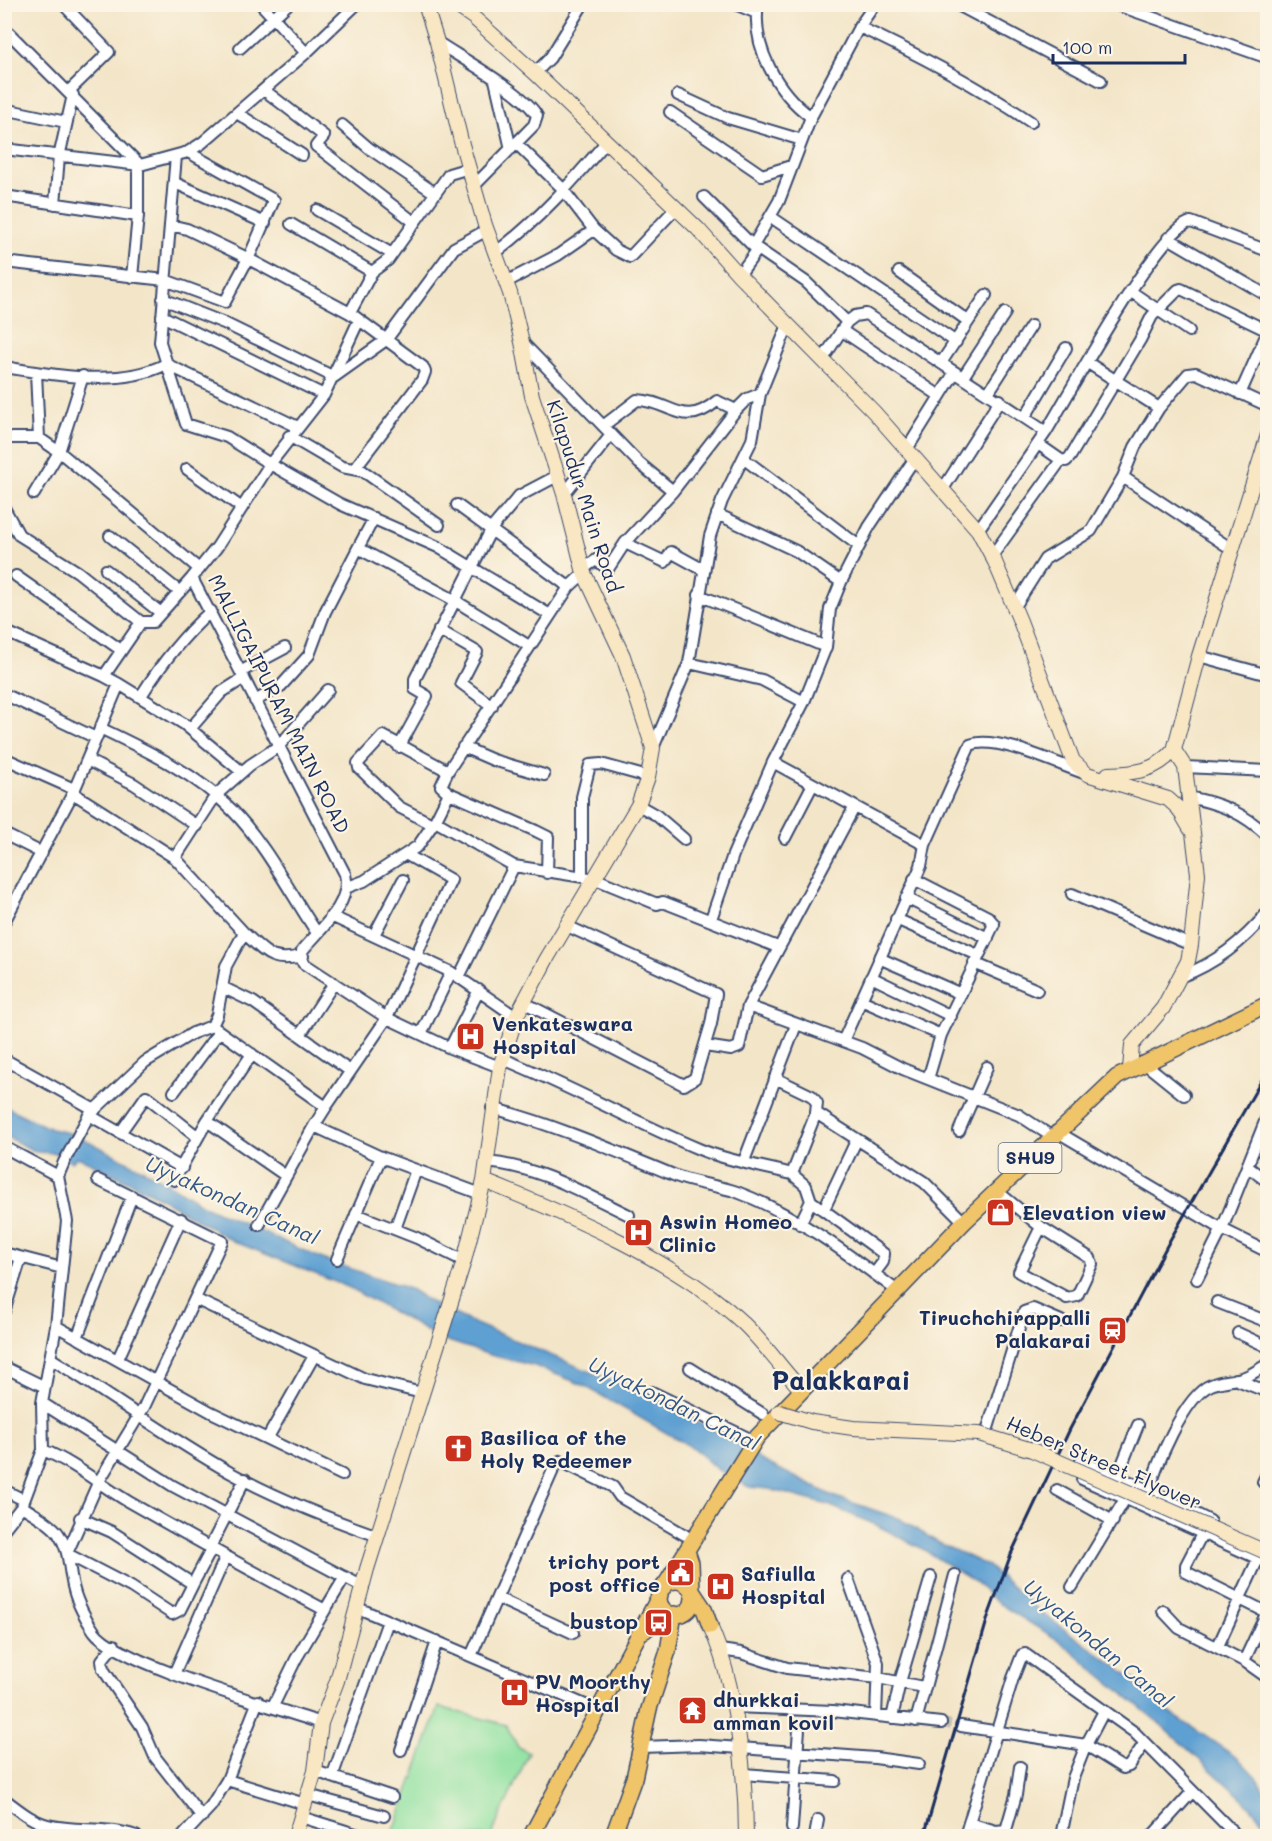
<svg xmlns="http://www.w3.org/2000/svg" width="1272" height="1841" font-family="Mali,sans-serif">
<rect width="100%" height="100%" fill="#fcf5e5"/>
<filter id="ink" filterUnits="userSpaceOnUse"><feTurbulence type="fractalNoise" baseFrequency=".0167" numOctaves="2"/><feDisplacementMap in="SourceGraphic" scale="12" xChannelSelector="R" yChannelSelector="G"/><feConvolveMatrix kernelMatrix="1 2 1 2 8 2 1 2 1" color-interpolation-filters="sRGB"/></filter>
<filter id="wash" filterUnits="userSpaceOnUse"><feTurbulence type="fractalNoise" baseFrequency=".008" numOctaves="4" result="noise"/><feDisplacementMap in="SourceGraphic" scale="24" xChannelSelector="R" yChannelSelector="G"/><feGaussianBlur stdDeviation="1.35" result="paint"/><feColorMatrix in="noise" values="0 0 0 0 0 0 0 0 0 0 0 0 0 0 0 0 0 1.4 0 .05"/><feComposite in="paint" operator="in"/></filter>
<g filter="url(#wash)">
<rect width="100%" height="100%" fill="#f3e5c8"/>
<path fill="#8fe1a1" stroke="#558880" stroke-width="1.5" d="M439,1707L506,1725L518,1747L529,1753L491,1836H392Z"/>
<path fill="#5ea0d2" stroke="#3c6898" stroke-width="1.5" d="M4,1106L51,1129L69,1133L92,1143L163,1180L206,1207L325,1260L410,1289L435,1305L476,1324L653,1398L736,1442L761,1460L833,1496L900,1519L937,1542L988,1566L1043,1614L1144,1686L1162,1707L1239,1759L1256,1777L1267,1795V1826L1244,1800L1160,1724L1058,1640L996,1602L975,1582L921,1548L876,1525L828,1505L769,1489L749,1487L718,1470L693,1448L583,1385L535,1366L490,1355L439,1338L350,1288L233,1241L159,1197L87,1161L77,1157L72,1162L55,1153L36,1152L5,1136Z"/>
</g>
<g filter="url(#ink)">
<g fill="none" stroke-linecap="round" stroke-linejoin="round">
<path stroke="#c8c1b3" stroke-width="10" stroke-dasharray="10 5" stroke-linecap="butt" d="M941,1723L961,1726"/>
<defs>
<path id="street" d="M63,4L109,52L69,91
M261,4L306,53
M735,4L757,13
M956,4L1101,81
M1114,4L1268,58
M859,27C918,54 977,86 1031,122
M4,28L140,165L188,152L202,143L306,53L357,4
M437,42C461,58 525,93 537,116L534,125L474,186
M240,48L288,4
M535,73L550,58L583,4
M495,80L511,149
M264,90L324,136L316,146L414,222
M678,95L728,118L802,140
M4,109L66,122
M670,112L762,175L791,166
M237,113L302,155
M811,117L859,27L875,4
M342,125L370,149L435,193
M516,143L561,187L594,230
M4,149L140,165
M176,156L160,342L186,424L227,437L270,464L217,547L192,578L345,874C352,904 320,929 302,951L303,963L387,1018L450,1048L500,1067
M138,167V216
M175,183L265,223
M4,196L138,216L132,277
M704,197L753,246
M55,204L59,157L73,95
M317,210L392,254
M771,217L956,342
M291,224L372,272
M170,225L187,229L241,255L350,313L423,367L425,372L422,380L355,468
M1168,238L1268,296
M758,249L806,282L847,322L823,359
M495,253C538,221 572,182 607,141
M4,262L165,280L225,302L250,255L274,200L188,152
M899,272L968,321
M739,275L758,249L753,246L779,201L811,117C778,93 751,47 758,4
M506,282L558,255L594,230L616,250L630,257L676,208
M1130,291L1189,331
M163,299L224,323L334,377L386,340L454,248L487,230
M350,313L372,272L388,260L449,174L469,168
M162,316L324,395
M359,320L324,395L270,464L340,504L438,547L550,615
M847,322L855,316L866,314L1046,432L978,530
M841,330L940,396
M522,342L639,463L673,491L736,410L747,399L760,394
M941,363L986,295
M1088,363L1159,408
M4,367C54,375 120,388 166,364L298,427
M36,372L39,438
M963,377L1005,313
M988,393L1031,326
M1025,417L1066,348
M603,426L637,400C672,401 682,430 717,401L736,410
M1046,432C1067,398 1160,226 1191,222L1268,251
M289,436L342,467L363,471L439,525
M4,438H39L62,454L198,568
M1038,444L1061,460L1066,461L1070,457L1140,340L1152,316L1178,290L1181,289L1268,331L1240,394
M907,449L955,372
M743,458L859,546
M187,469L242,508
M1123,477L1233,550
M943,489L1000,400
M34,494L59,452L83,376
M564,494L611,435
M457,505L569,587
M4,508L19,535L78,572L141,622
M717,514L796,551L841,582L869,527L915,458
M374,518L358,548L454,600L529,646
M110,536L180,592
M625,543L665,562L671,552L702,569
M992,556L1061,460
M583,569L596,560L608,569L625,543L673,491
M106,570L161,613
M16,576L121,650
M699,595L826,647
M1014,608L1045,559L1091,531L1123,477L1135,447L1159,408L1188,374L1196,373L1268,406
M439,630L477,652L461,683L492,706
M4,631L104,676
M1199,656L1268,675
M689,663L762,680L804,702L773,762
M242,671L285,648
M119,684L184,724L242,772
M4,694L96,738
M141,696C161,664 183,636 211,611
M255,701L281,686L309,655L325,612L358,548
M804,702L826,647L830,609L841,582
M100,728C146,750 197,774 233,811C267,846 290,893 317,933
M190,729L222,692L244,678
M399,747L427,696L415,689V679L492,528L519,496L557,476
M463,747L493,760L544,775
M653,748L689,663L710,536L722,501L752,440L760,394L788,325
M4,758L74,789
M87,760L134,784L197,826
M1185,767L1268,771
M449,793L441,786L448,771L569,587L584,573
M1187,797C1220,803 1244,813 1268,836
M638,805L656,815L684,839
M435,821L449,793L536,831L548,837L547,873
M432,824L399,807L359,768L358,763L383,736L448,771
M4,834L42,853
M785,838L813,784
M175,858L216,795L250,765L279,746L328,690
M582,877V797L590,765L601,764L648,777
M914,879L988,917L994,924L941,1035L928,1079
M348,887L364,881L418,846L435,821L514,866L596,879L657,904L663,902L775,946L779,948L748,1006L862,1048L903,1069L1019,1115L1051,1136
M1072,894L1191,945
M906,898L988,938
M331,916L451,972L516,1017
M711,919L733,855L773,762L925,845
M896,919L978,955
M4,922L73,793
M244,933C267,954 271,963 303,956
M374,935L403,880
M779,948L854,808
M879,958L961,994
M974,963L1037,990
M1182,976C1217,963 1244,941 1268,912
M459,977L514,866
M871,977L951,1016
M222,987L253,1002L350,1071
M861,1000L941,1035
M523,1002L684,1085L695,1078L711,1024L716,994L567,926
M212,1026L326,1107L314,1126L381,1157L481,1194
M421,1034L451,972
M300,1035L334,983
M843,1041L921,866L925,845L970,745C995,734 1057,764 1084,773
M705,1046L731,1050L739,1047L748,1006
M450,1048L479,990
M4,1059L95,1110
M503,1059C570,1086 632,1121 699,1149C727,1161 762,1166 792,1174L816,1113
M1143,1062L1184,1095
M775,1078L812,1096L817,1103L816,1113L924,1182L964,1222
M174,1092L219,1032
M326,1107L387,1018L451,880L407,855
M492,1108C556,1125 615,1151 676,1176C696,1184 717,1185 737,1192C793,1213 844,1251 892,1287
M89,1115L182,1168
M207,1121L286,1176
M959,1131L987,1067
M1056,1131L1222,1229L1268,1252
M120,1133L146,1096L198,1137
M4,1147L58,1176
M744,1161L796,1025
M486,1162C538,1166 583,1193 629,1215
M1248,1167L1268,1182
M792,1174L806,1186L811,1201L884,1254L883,1262L874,1274
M174,1180L207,1121L252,1054
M998,1192L1041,1227L1090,1258L1092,1264L1077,1296L1067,1298L1019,1272L1041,1227
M824,1209L857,1139
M356,1214L417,1238L464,1261
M800,1224L811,1201
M259,1225L314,1126
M395,1229L416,1170
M4,1253L62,1268
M337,1259L381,1157
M1197,1279L1222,1229L1268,1114
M195,1299L365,1379L422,1393
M1217,1302L1268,1322
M4,1312L21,1258
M56,1326L211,1412L342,1475
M1238,1333L1268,1347
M77,1338L132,1196
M50,1358C111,1395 168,1438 231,1473C278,1499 327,1518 378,1536
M118,1359L181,1219
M4,1367L45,1387
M690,1368L763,1414
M1235,1379L1268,1392
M652,1392L746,1437
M42,1403L173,1486L363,1587
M988,1428L1024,1312L1033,1309L1061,1321
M267,1439L314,1356
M43,1450C75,1463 100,1485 129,1502C194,1539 259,1575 325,1610L345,1577
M1081,1461L1149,1490L1210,1521
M1117,1477L1138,1425
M1082,1479L1268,1563
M1263,1482L1268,1472
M4,1490L24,1500
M1057,1490L1113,1521
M1148,1496C1154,1468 1185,1395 1211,1385C1222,1380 1236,1381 1247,1376C1254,1373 1261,1368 1268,1364
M22,1506C33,1514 50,1522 58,1533C71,1552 68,1569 74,1590C77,1602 86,1620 94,1631C116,1663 277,1708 321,1723
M80,1518L112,1532L193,1584L211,1550
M4,1529L22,1506L43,1450L42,1403L56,1326L67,1221L58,1176L64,1162L89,1115L145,1062L193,1033L212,1026L217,1015L226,966L244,933L175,858L73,793L119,684L104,676L141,622H153L192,578
M1202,1534L1186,1565V1572L1268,1613
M209,1549L245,1479
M68,1551L98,1483L144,1407L222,1241L98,1180
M69,1555L131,1587L172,1614L180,1610L193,1584
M848,1579L878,1663L876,1716
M1072,1587L1125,1499
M497,1598L573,1633
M358,1608L597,1710
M1163,1611L1179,1628L1244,1661L1267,1612
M114,1645L102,1660L103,1669L142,1727L155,1757L202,1817
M1218,1646L1258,1559
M720,1650L741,1653L787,1668L878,1678L923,1687
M471,1656L554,1468L560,1461L613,1487L620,1497L685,1535
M1244,1661L1268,1678
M174,1674L225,1558
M273,1706L296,1659L325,1610
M734,1707L833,1711L941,1723
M1104,1711L1086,1745L1123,1768L1129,1766L1144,1744
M892,1718L900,1682L931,1577
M916,1721L955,1575
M961,1726L1086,1745L1073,1778L1061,1836
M641,1747L699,1745L875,1758L919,1764
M401,1750L437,1641
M315,1771L392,1797
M743,1774L835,1781
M332,1777L388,1621
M227,1780L305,1804
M308,1795L384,1816
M4,1799C18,1809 31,1821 48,1825C77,1832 107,1826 136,1836
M301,1817L362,1836
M969,1823L996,1831L1006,1830L1016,1795L1020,1767
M792,1828L799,1729
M183,1836L211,1806L227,1780L258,1701
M815,1836L818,1820
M965,1836L1013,1678L1022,1655L1025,1654L1134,1732L1237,1836
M1152,1836L1192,1792"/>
<path id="secondary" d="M454,4L474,18L535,73L698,229L739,275L874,412L978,530L995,562L1020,621L1073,761L1087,774L1168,799L1178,808L1191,830
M1108,774C1135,773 1155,772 1174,750
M1130,1069L1132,1045L1163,1008L1188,961L1191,945L1198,874L1185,767L1174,750L1199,656L1268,435
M484,1181C567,1214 677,1261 743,1323C763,1342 779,1365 797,1385
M710,1626C736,1683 746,1774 746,1836
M295,1836L315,1771L321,1723L337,1681L367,1569L464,1261L484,1181L500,1067L516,1017L546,960L638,805L648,777L653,748L623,656L584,573L564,494L532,396L522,342L510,293L485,225L461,141L437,42L425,4"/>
<path id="primary" d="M687,1551L691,1563L692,1591L704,1609L710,1626
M659 1598a17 17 0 1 1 34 0a17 17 0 1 1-34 0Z
M664,1587L757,1437L964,1222L1117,1077L1268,1004
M531,1836L660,1595
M613,1836L634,1778L649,1709L668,1651L674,1614L657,1620L644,1631"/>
</defs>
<use href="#street" stroke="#3b4a6e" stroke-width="14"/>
<use href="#secondary" stroke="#3b4a6e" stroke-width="16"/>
<use href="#primary" stroke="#3b4a6e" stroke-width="18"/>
<use href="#street" stroke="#fff" stroke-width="10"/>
<use href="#secondary" stroke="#f9e7c3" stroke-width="14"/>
<use href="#primary" stroke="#f0c469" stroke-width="15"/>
<path stroke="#1b2f5e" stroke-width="3" d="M924,1836L988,1617L1011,1554L1070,1429L1170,1240L1268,1069"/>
<defs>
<path id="secondary-bridge" d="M779,1412L812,1422L853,1428L979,1434L1032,1450L1268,1553"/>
</defs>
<use href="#secondary-bridge" stroke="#3b4a6e" stroke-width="16" stroke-linecap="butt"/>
<use href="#secondary-bridge" stroke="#f9e7c3" stroke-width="14"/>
</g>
</g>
<defs>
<symbol id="hospital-square" viewBox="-11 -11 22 22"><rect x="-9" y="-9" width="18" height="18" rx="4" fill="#c8321e" stroke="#fcf5e5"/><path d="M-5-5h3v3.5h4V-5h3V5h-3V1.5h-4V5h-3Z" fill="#fff"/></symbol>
<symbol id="shop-square" viewBox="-11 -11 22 22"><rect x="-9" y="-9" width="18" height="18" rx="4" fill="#c8321e" stroke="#fcf5e5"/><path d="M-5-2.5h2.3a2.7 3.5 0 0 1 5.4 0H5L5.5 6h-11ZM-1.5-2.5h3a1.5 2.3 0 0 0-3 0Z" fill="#fff"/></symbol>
<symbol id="station-square" viewBox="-11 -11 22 22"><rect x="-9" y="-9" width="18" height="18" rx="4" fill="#c8321e" stroke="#fcf5e5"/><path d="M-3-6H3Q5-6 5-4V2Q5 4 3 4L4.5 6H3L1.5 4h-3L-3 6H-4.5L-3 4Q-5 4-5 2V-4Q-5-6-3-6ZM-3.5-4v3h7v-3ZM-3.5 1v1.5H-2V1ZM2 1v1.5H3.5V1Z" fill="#fff"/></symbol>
<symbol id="church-square" viewBox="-11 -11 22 22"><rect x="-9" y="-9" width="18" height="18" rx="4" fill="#c8321e" stroke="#fcf5e5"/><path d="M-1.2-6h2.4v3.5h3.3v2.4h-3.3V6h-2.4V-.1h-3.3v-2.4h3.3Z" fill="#fff"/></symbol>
<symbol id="civic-square" viewBox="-11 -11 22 22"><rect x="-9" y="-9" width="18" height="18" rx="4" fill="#c8321e" stroke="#fcf5e5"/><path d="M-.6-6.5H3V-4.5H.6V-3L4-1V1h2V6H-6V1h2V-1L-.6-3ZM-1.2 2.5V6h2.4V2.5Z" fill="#fff"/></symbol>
<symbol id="bus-square" viewBox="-11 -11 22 22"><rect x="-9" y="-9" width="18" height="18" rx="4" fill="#c8321e" stroke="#fcf5e5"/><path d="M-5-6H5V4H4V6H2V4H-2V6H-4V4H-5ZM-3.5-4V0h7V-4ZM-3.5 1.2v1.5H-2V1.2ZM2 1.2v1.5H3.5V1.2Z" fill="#fff"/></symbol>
<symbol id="temple-square" viewBox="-11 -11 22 22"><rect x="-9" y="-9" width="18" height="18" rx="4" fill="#c8321e" stroke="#fcf5e5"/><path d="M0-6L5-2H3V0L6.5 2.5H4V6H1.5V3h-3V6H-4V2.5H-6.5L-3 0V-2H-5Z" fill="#fff"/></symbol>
</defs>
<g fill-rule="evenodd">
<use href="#hospital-square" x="454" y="1020" width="33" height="33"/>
<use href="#shop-square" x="984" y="1196" width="33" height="33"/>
<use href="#hospital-square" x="622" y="1216" width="33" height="33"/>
<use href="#station-square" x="1096" y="1314" width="33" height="33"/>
<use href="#church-square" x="442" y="1432" width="33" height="33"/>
<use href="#civic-square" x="664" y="1556" width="33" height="33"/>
<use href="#hospital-square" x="704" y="1570" width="33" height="33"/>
<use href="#bus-square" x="642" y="1606" width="33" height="33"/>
<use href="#hospital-square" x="498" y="1676" width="33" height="33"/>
<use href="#temple-square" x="676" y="1694" width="33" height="33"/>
</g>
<g text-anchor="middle" stroke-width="4.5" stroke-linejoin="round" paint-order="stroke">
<rect fill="#fcf5e5" stroke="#5e6a86" stroke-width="1.5" x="998.5" y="1143" width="63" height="30" rx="4.5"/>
<g font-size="18" font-weight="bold" fill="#1b2f5e">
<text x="1030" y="1164">SHU9</text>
</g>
<g font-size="20" fill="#1b2f5e" stroke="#fcf5e5">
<text transform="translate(584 496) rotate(72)" y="7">Kilapudur Main Road</text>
<text transform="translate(279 704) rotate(63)" y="7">MALLIGAIPURAM MAIN ROAD</text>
<text transform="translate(1104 1463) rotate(23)" y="7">Heber Street Flyover</text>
</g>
<g font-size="20" font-weight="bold" fill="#1b2f5e" stroke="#fcf5e5" text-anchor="start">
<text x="492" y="1031">Venkateswara<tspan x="492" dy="23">Hospital</tspan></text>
<text x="1022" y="1220">Elevation view</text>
<text x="659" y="1229">Aswin Homeo<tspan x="659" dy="23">Clinic</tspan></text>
<text x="1091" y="1325" text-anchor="end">Tiruchchirappalli<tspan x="1091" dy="23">Palakarai</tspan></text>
<text x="480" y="1445">Basilica of the<tspan x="480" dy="23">Holy Redeemer</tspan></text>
<text x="660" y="1569" text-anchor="end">trichy port<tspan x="660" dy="23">post office</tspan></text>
<text x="741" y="1581">Safiulla<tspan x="741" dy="23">Hospital</tspan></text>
<text x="638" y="1629" text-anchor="end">bustop</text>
<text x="535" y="1689">PV Moorthy<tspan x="535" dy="23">Hospital</tspan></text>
<text x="713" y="1707">dhurkkai<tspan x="713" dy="23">amman kovil</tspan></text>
</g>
<g font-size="21" font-style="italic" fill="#325787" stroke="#fcf5e5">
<text transform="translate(232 1201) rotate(24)" y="7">Uyyakondan Canal</text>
<text transform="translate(674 1404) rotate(26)" y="7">Uyyakondan Canal</text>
<text transform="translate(1098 1644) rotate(40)" y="7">Uyyakondan Canal</text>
</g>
<g font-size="26" font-weight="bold" fill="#1b2f5e" stroke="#fcf5e5">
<text x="841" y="1390">Palakkarai</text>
</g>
</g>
<rect width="1272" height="1841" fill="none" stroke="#fcf5e5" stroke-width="24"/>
<path d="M1053 54v9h132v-9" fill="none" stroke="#1b2f5e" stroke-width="3"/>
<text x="1062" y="54" font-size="18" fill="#1b2f5e" stroke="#fcf5e5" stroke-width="4.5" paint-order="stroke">100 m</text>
</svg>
